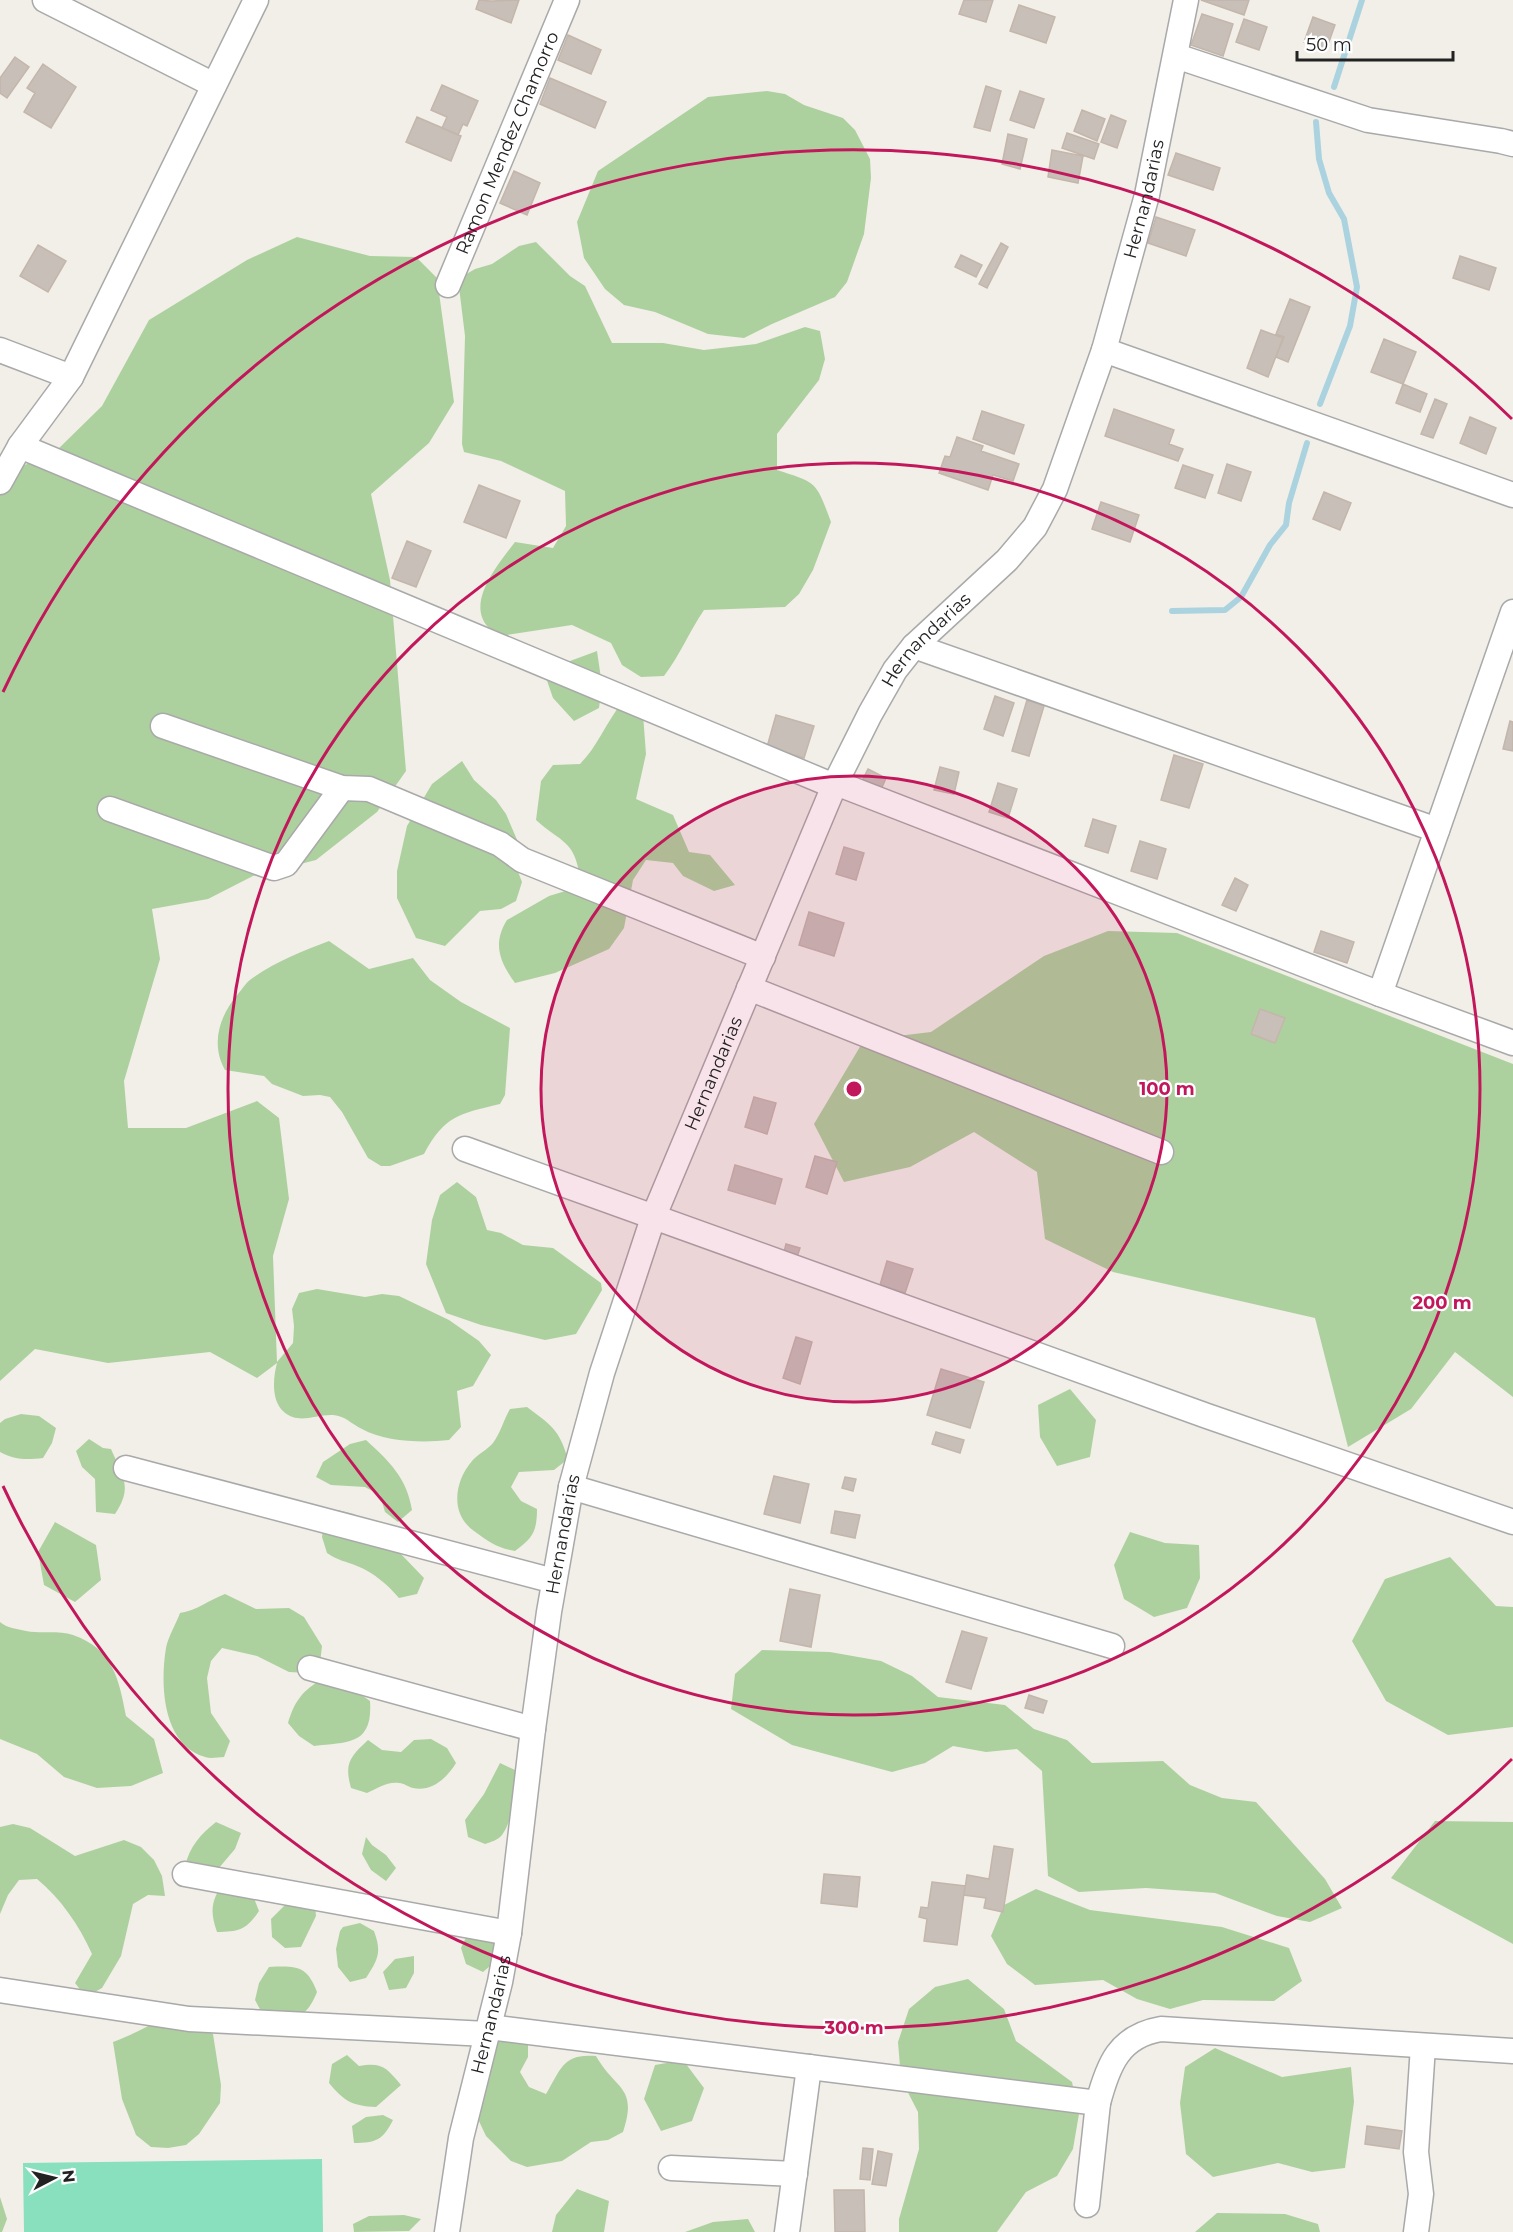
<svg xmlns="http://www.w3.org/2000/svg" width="1513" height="2232" font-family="Montserrat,sans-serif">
<rect width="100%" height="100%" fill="#f2efe9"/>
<path fill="#add19e" d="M767,91L785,94L804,105L843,118L855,130L870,159L871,178L864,234L847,282L835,297L772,324L744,338L708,334L655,312L624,305L605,289L584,258L577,222L598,171L708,97Z
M297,237L370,256L416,257L437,278L454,402L429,443L371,494L390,580L406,771L377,812L316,860L253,876L208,899L152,909L160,959L124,1081L128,1128H186L257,1101L279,1118L289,1199L273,1256L277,1362L293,1343L294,1326L292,1309L299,1293L317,1289L365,1297L382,1294L399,1296L449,1320L479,1341L491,1355L473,1386L457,1391L461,1427L449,1440C423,1443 385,1442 362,1429C351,1424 346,1416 333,1415C316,1414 299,1425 284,1412C271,1401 273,1378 277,1363L257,1378L210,1352L108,1363L35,1349L0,1381V475L54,453L102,406L149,320L247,260Z
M536,242L570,276L585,286L612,343H663L704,350L756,344L805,327L820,331L825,359L819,380L777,434V470C818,483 816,482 831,522L813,570L799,594L785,607L704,610C689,632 680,655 664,676L641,677L622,665L611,643L572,625L500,636C496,633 491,630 488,627C465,602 500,562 515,542L553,548L566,526L565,491L501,461L464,452L462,444L465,336L458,279L475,269L492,264L519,246Z
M597,651L602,685L599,708L574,721L553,698L545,675L570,661Z
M621,704L643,714L646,754L636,799L673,815L689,852L710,855L735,885L714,891L683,876L673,863L646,860L633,880L624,928L609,949L555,973L515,983C500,962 492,944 507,920L549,896L572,889L580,877C574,839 561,843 536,820L541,781L553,765L580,764C597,747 606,723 621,704Z
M462,761L474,780L496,800L506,814L518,842L517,869L522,882L516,901L501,909L480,911L445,946L416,938L397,898V871L407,826L432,784Z
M1108,931L1177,933L1513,1064V1397L1455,1352L1411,1409L1348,1447L1315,1318L1113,1272L1045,1239L1037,1172L974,1132L910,1167L844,1182L814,1124L864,1040L931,1032L1044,956Z
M329,941L369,969L413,958L430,980L461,1002L510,1028L505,1095L500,1104C459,1114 445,1115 424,1154L390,1166H381L368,1158L342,1112L330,1097L320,1095L303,1096L272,1084L264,1076L225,1070C210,1043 220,1015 238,994C243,988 247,981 254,977C277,961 303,951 329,941Z
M457,1182L476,1197L487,1230L501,1233L523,1245L553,1248L601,1283L602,1290L576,1334L545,1340L481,1325L446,1313L426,1264L432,1220L440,1195Z
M1070,1389L1096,1420L1090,1457L1057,1466L1040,1437L1038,1405Z
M527,1407C551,1425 559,1429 568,1459L554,1470L519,1472L511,1487L521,1501L537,1509C537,1531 533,1538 515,1551C497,1548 489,1542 474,1531C450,1514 454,1482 472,1461C478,1454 487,1450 493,1443C500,1434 504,1419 510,1409Z
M21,1414L39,1416L56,1428L52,1443L43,1458C27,1460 14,1460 0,1452V1423L5,1419Z
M89,1439L103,1448L111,1449C123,1477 133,1487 115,1514L96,1512L95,1479L82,1467L76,1451Z
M366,1440C389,1461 407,1478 412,1510L398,1522L385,1512L380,1495L365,1487L331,1485L316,1477L323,1462L350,1444Z
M338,1510L354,1514L399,1552L424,1578L417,1594L399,1598C388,1585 373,1572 357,1566C345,1561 339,1561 327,1553L322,1537L324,1520Z
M55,1522L96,1545L101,1580L75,1602L44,1585L38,1552Z
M1130,1532L1165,1543L1199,1545L1200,1578L1187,1608L1154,1617L1124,1599L1114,1565Z
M1450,1557L1496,1606L1513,1607V1727L1448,1735L1386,1701L1352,1641L1385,1579Z
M225,1594L256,1609L289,1608L304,1617L322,1646L320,1663L306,1673L289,1672L257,1656L222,1648L211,1661L207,1678L211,1713L230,1741L224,1757C218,1757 211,1759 205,1757C162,1745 160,1684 166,1648C168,1637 176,1624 180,1613C196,1611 209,1600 225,1594Z
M0,1622C7,1628 17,1629 26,1631C41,1634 59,1630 73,1635C113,1649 119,1679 126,1716L154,1739L163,1773L131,1786L97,1788L64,1777L37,1754L0,1739Z
M762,1650L830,1652L881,1661L912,1676L938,1697L1005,1705L1034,1729L1067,1740L1092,1763L1163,1761L1190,1785L1222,1798L1256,1802L1325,1879L1342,1908L1310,1922L1277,1916L1215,1893L1146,1888L1079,1892L1048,1876L1042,1771L1017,1749L986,1752L953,1746L925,1763L892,1772L792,1745L731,1709L735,1674Z
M319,1681L356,1691L370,1701C373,1745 349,1742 314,1746L299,1736L288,1723C294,1703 301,1692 319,1681Z
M431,1739L447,1748L456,1763C447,1778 432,1792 413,1788C408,1787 404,1783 399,1783C388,1781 376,1789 367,1793L351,1788C344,1763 350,1757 368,1740L382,1750L401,1752L414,1740Z
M500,1763L515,1770C516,1790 514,1818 502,1835C498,1840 491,1842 485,1844L468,1837L465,1820L484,1794Z
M1435,1821L1513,1822V1944L1391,1878Z
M216,1822L241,1833L235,1849L213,1875L185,1866C190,1846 200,1835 216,1822Z
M13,1824L30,1828L75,1856L124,1840L141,1847L154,1860L162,1876L165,1896L148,1895L133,1904L121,1956L102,1988L86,1997L75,1983L92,1954C79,1925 61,1899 37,1879L19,1880L8,1895L0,1914V1827Z
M366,1837L372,1845L386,1855L396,1868L386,1881L371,1870L362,1854Z
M224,1880L252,1893L259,1911C247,1929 240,1932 217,1932C209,1909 212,1901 224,1880Z
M1036,1889L1090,1910L1222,1927L1289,1948L1302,1981L1274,2001L1203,2000L1170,2009L1137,1999L1103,1980L1035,1985L1007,1964L991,1936L1004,1905Z
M314,1893L316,1916L301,1947L285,1948L272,1937L271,1919L296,1894Z
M467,1915L485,1916L498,1929L496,1961L483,1972L466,1964L461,1948L469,1931Z
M360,1923L374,1931C382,1953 378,1959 366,1978L350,1982L338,1967L336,1949L340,1931L343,1927Z
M414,1956V1973L406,1988L389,1990L383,1972L395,1959Z
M269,1967C296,1966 307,1965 317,1992C304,2024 293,2017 263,2015L255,2000L259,1983Z
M968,1979L1004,2009L1016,2041L1072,2082L1079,2114L1073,2149L1057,2176L1026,2192L997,2232H899V2219L919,2149L918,2112L901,2079L898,2042L909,2009L935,1987Z
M162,2020L198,2025L213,2034L221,2085L220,2103L199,2134L186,2145L168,2148L151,2147L136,2135L122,2099L113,2042C130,2036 145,2027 162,2020Z
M503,2024L528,2040V2057L520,2072L529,2087L546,2094C561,2069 563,2053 596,2056C616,2091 638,2086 623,2132L608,2140L591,2142L562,2161L527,2167L511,2161L486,2136L478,2119L484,2084Z
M1215,2048L1282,2077L1351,2067L1354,2102L1345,2168L1312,2172L1278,2163L1213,2177L1186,2154L1180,2103L1185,2067Z
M347,2055L359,2066C382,2062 386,2067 401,2085L376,2107C352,2106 344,2101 329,2083L332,2064Z
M683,2060L704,2088L692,2121L661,2131L644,2099L655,2065Z
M383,2115L393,2120C383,2140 376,2143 354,2143L352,2126L366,2117Z
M577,2189L609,2201L604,2232H552L556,2215Z
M0,2197L7,2219L2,2232H0Z
M1217,2213L1285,2214L1318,2224L1320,2232H1195Z
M404,2215L421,2219L409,2231L354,2232L353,2224L369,2216Z
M748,2219L755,2232H685L713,2222Z"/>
<path fill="#88e0be" d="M322,2159L323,2232H24L23,2163Z"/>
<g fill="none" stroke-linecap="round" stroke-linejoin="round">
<path stroke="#aad3df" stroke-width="6" d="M1334,87L1362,0
M1316,122L1319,159L1329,193L1344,219L1357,287L1350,326L1320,404
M1172,611L1225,610L1241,597L1270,545L1286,525L1289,503L1307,443"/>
</g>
<path fill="#c7bfb8" stroke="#c4b6ab" stroke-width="1.5" d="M479,0L491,1L519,0L511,23L476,9Z
M964,0H993L986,22L959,14Z
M1201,0H1249L1244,15Z
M1019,5L1055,17L1046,43L1010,31Z
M1202,14L1233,24L1223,56L1191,45Z
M1313,17L1335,25L1326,50L1304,42Z
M1244,19L1267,27L1259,50L1236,42Z
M568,35L601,50L591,74L558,60Z
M15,57L29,67L7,98L0,93V78Z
M43,64L76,87L51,128L24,112L35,93L27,88Z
M550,78L606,102L595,128L540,104Z
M442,85L478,101L467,126L463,124L458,135L442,128L447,117L431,110Z
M986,86L1001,91L990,131L974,127Z
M1020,91L1044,99L1034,128L1010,120Z
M1082,110L1105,119L1097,141L1074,131Z
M1111,115L1126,121L1117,148L1101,142Z
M417,117L461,136L451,161L406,142Z
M1067,133L1099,144L1094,159L1062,148Z
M1008,134L1027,139L1020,169L1002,164Z
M1052,150L1083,156L1078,183L1048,177Z
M1176,153L1220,168L1213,190L1168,175Z
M514,171L540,183L527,215L500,203Z
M1156,217L1195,230L1186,256L1148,243Z
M1001,243L1008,247L987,288L979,284Z
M38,245L66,261L48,292L20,276Z
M961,255L982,265L976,277L955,267Z
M1460,256L1496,268L1489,290L1453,278Z
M1290,299L1310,307L1288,362L1276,357L1284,337L1276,334Z
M1261,330L1283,338L1268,377L1247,368Z
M1384,339L1416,352L1403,384L1371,372Z
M1403,384L1427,394L1420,412L1396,403Z
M1435,399L1447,404L1433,438L1421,434Z
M1114,409L1174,430L1169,444L1183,449L1178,461L1105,436Z
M982,411L1024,425L1014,454L973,439Z
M1470,417L1496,428L1486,454L1460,443Z
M957,437L983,446L981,451L1019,464L1013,481L993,475L988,490L939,473L945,456L950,457Z
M1227,464L1251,472L1241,501L1218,493Z
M1183,465L1213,475L1205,498L1175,488Z
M479,485L520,501L506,538L464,522Z
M1324,492L1351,503L1340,530L1313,519Z
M1101,502L1139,515L1130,542L1092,529Z
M407,541L431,551L416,587L392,578Z
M995,696L1014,703L1003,736L984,729Z
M1027,700L1044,706L1029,756L1012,751Z
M776,715L814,726L804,758L767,747Z
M1510,721L1513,722V751L1503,749Z
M1174,755L1203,764L1189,808L1161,800Z
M940,767L959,772L954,794L934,790Z
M868,769L886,778L880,792L861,783Z
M998,783L1017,789L1008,818L989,812Z
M1093,819L1116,826L1108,853L1085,846Z
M1140,841L1166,849L1157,879L1131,871Z
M844,847L864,853L856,880L836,874Z
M1235,878L1248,885L1236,911L1222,905Z
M809,912L844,923L834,956L799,945Z
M1321,931L1354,942L1347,963L1314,952Z
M1260,1009L1285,1018L1275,1043L1251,1034Z
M754,1097L776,1103L767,1134L745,1127Z
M815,1156L837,1162L827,1194L806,1187Z
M735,1165L782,1179L775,1204L728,1190Z
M786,1244L800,1248L796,1260L783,1256Z
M887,1261L913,1269L905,1293L880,1285Z
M796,1337L812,1342L800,1384L783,1378Z
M941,1369L984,1382L970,1428L927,1415Z
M936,1432L964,1440L960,1453L932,1444Z
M774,1476L809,1484L800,1523L764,1514Z
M845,1477L856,1479L853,1491L842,1488Z
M835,1511L860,1515L855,1538L831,1533Z
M790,1589L820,1595L811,1647L780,1641Z
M962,1631L987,1638L971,1689L946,1682Z
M1029,1695L1047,1701L1043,1713L1025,1708Z
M994,1846L1013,1849L1003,1912L984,1908L986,1898L964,1895L967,1875L989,1879Z
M824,1874L860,1877L857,1907L821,1903Z
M932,1882L965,1886L957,1945L924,1941L927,1919L919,1917L921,1907L928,1908Z
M1367,2126L1402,2131L1399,2149L1365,2144Z
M863,2148L873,2149L870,2180L860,2179Z
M878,2151L892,2154L886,2186L872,2184Z
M834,2190H864L865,2232H835Z"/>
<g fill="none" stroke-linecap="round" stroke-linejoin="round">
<defs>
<g id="minor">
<path d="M45,0L214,85"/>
<path d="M1176,56L1368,120L1501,141L1513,144"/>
<path id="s1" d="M448,285L567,0"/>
<path d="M0,350L71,377"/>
<path d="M1104,350L1513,495"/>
<path d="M20,446L834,786"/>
<path d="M0,482L20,446L71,377L256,0"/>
<path d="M914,646L1437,830"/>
<path d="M163,726L342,788L369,789L500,844L522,860L763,957"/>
<path d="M836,783L1380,994L1513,1043"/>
<path d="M110,809L274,868L286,864L342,788"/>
<path d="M749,988L1161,1152"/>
<path d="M1380,994L1513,612"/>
<path d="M465,1149L1207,1416L1513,1522"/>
<path d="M126,1468L554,1581"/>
<path d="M571,1487L1112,1646"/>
<path d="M310,1668L533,1729"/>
<path d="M185,1874L509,1933"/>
<path d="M0,1990L189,2019L487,2034"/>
<path d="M489,2027L1098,2103"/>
<path d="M671,2168L795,2174"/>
<path d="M1087,2205L1098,2103C1108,2065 1119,2036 1161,2029L1513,2051"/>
<path id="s2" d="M447,2232L461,2138L500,1982L509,1933L533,1729L549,1612L571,1487L602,1373L653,1218L834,786L870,714L895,670L914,646L1007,560L1035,527L1055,489L1104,350L1147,195L1186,0"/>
<path d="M787,2232L809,2067"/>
<path d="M1416,2232L1421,2194L1416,2152L1423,2046"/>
</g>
</defs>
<use href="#minor" stroke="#a9a9a9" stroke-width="27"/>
<use href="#minor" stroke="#fff" stroke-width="24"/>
</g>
<circle cx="854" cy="1089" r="313" fill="#c2185b" fill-opacity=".12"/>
<g fill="none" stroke="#c2185b" stroke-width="3">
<circle cx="854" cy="1089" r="313"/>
<circle cx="854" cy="1089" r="626"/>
<path d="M1512 1759A939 939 0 0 1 3 1486M3 692A939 939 0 0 1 1512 419"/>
</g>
<g text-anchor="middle" stroke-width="4.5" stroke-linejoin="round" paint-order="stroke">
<g font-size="18" fill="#222" stroke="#fff">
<text dy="6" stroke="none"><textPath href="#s1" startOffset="154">Ramon Mendez Chamorro</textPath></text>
<text dy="6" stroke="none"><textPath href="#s2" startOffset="2184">Hernandarias</textPath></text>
<text dy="6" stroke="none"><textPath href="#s2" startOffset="1680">Hernandarias</textPath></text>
<text dy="6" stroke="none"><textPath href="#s2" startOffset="1194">Hernandarias</textPath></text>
<text dy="6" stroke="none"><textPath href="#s2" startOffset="708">Hernandarias</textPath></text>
<text dy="6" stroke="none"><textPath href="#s2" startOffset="222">Hernandarias</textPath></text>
</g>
</g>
<circle cx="854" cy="1089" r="9" fill="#c2185b" stroke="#fff" stroke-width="3"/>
<g font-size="18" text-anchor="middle" font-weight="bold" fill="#c2185b" stroke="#fff" stroke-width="4.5" stroke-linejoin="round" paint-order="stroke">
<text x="1167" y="1095">100 m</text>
<text x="1442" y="1309">200 m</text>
<text x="854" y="2034">300 m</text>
</g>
<g transform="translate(54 2178) rotate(83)" stroke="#ffffff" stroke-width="4.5" paint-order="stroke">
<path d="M0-4.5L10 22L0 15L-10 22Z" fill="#222222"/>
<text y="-9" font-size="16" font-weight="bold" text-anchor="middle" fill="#222222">N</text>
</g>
<path d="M1297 51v9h156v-9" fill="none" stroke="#222222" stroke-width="3"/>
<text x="1306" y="51" font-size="18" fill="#222222" stroke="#ffffff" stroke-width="4.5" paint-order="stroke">50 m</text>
</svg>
